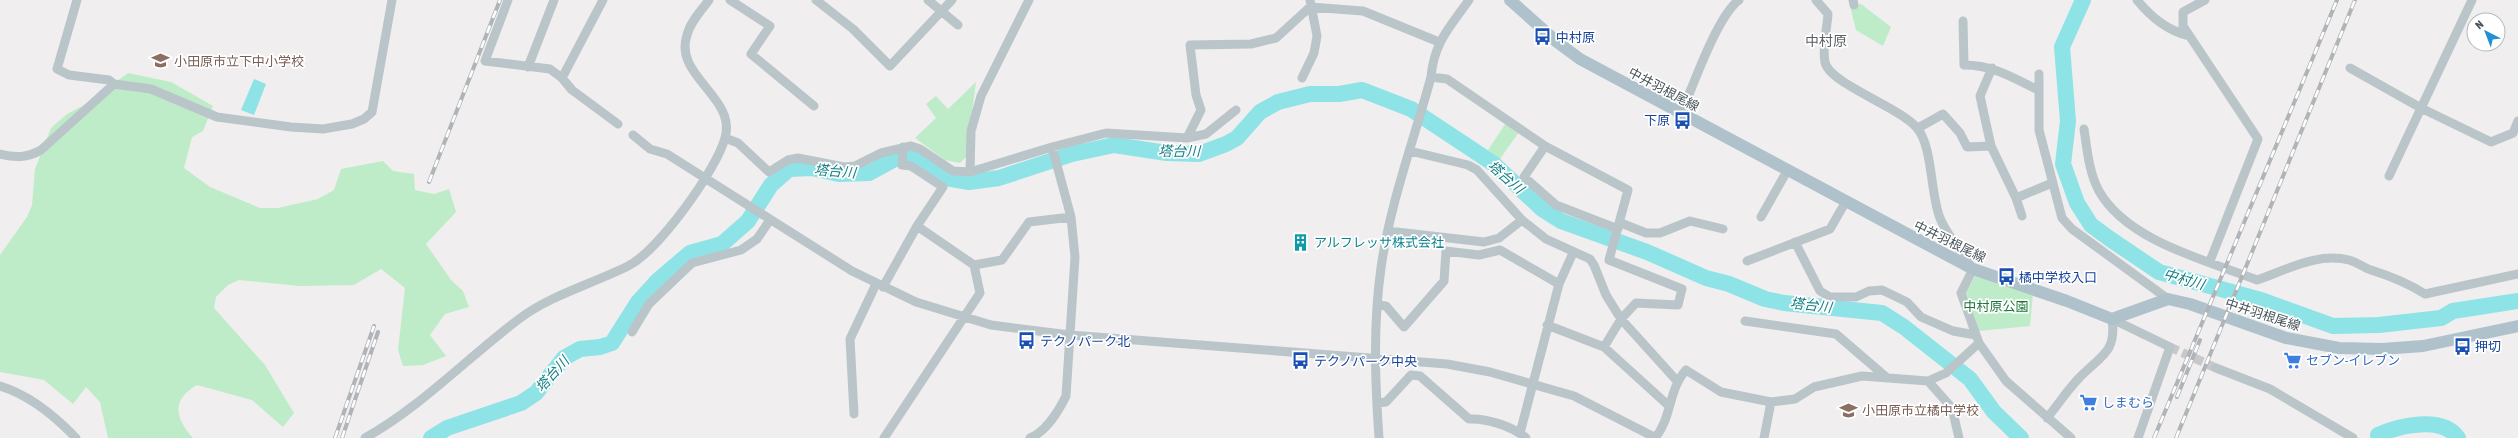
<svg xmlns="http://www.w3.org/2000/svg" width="2518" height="438" font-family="'Asap Condensed','Noto Sans JP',sans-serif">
<rect width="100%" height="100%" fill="#f0eeee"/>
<path fill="#beecc8" d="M1861,4L1891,27L1883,46L1856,30L1850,6Z
M128,73L171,82L213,106L203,131L192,137L184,168L210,187L260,208H278L318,199L334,190L341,169L383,161L393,171L414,174L415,190L434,194L449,189L456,212L426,244L451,280L463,291L469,307L445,314L430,335L446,356L423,365L403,366L398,350L405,288L381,269L354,285L300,286L239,280L228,285L216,297L214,308L265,365L294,413L283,427L252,400L197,385C171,400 175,418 193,438H108L100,402L86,387L73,404L44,380L0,372V255L27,217L32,205L35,169L51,128L67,114L86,104Z
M976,82L966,157L960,163L945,160L915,138L936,118L926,104L936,96L948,109Z
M1506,123L1519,132L1500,159L1488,150Z
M1975,276L2033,294L2030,326L1979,331L1966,293Z"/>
<path fill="#8ee3e6" d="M254,79L266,84L254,115L241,110Z"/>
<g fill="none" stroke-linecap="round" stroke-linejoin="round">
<path stroke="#8ee3e6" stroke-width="16" d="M2083,0L2062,47L2068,121L2063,164L2077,203L2091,225L2110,239L2159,272L2261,300L2333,326L2379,325L2441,318L2453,311L2518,301
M2378,435C2398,426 2442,415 2458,438
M431,438L447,428L521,403L536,393L564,358L580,349L600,347L612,343L638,302L657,281L690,253L722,244L748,221L771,185L789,169L812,168L839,174L869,173L895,159L912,157L946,178L969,182L999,178L1072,154L1114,145L1167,153L1199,154L1226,144L1237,138L1260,112L1278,102L1310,94H1339L1362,90L1411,109L1494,164L1542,209L1561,221L1647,252L1706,278L1729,284L1765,299L1784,303L1882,313L1904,327L1970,379L1994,412L2021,438"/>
<path stroke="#c6c8c9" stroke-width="9" stroke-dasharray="9 4.5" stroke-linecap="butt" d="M2170,347L2216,368"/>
<path stroke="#bac5ca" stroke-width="9" d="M508,0L485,61L550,69L562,78L572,90L618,124
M730,0L770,26L751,54L814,106
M816,0L853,29L890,66L952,0
M928,0L958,25
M1853,0L1854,5
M2137,0C2152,18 2167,30 2189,36
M2205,0L2183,12V26L2258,139L2210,261
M1963,21L1964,65C1993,65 2012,77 2038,90
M528,67L554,0
M2350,68L2421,108L2491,142L2513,133L2518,121
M2039,74V130L2062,218L2072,229L2168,299
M1431,77L1447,79L1545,146L1628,190L1609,260L1682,289L1678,305L1636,303L1621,319L1677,381
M562,78L603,0
M1302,78L1314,53L1317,36L1310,0
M114,84L151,89L217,117L291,127L323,129L352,124L364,119L372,112L392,0
M1681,114C1693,86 1717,16 1739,0
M1918,128L1943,114L1960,133L1967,147L1991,146L2016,198L2022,216
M2084,129C2087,149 2089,173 2099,191C2127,241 2206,260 2257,280C2286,270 2318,252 2349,260C2357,262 2364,268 2371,270C2390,276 2408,283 2425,294L2518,274
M633,135L650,149L667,154L852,271L916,302L991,325L1070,335L1447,364L1490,372L1574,396L1656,438
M725,138L738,143L769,172L788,160L798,158L844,167L855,166L881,153L911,146L920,149L953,171L970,172L1052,147L1106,133L1187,138L1201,110L1196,95L1190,45L1251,44L1276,38L1310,7L1363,11L1439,42
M1187,138L1206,134L1236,110
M1545,146L1524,177L1556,205L1618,229
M1991,146L1980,96L1992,68
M0,154C15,158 27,158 41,150L114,84L109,80L69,75L57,69L77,0
M970,172L971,131L981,96L1029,0
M2389,176L2472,0
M2016,198L2052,183
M1761,217L1787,171
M1522,220L1546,239L1590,259L1594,265L1606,295L1621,319L1604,347
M1621,223L1646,233H1660L1690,221L1723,229
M1388,231L1484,242L1499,238L1522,220L1477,170L1468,165L1410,151
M1795,242L1820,291L1830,297H1856L1869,291L1882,290L1907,302L1921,317L1953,331L1976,335
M1747,261L1830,229L1845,203
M974,265L1002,260L1029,222L1071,217
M883,287L917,226L943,187L911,166L902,165L903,147
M1378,305L1386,306L1404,327L1444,281L1446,251L1479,255L1500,250L1559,284
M2112,319L2170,347L2138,438
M1745,321L1836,334L1886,377
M1547,325L1604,347L1669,406
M632,332L649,304L692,263L741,250L757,239L770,220
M1979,343L2006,381L2071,438
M2216,368L2270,389L2353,438
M1928,381L1952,408L1959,438
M0,386C30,395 55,416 76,438
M1377,403L1386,402L1411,375L1420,376L1469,419C1486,418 1512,426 1526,438
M854,414L850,339L876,284
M2047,418C2058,405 2068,389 2080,377C2100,356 2117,353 2112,319
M1520,433L1559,284L1573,253
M365,438C422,406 467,358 519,319C551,295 592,284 628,266C658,251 716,171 725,138C737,97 673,76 687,35C690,22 701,11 709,0
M884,438L980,293L974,265L917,226
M1030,438C1047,431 1058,412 1066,396L1075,257L1071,217L1052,147
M1379,438C1375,381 1373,324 1381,268C1390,203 1414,140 1431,77C1434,42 1450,27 1469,0
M1655,438C1672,418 1668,390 1686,370L1721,392L1771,402L1795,399L1814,387L1862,376L1928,381L1946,373L1979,343L1961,293L1973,269C1963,253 1947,236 1940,218C1930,193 1933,147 1917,128C1900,107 1828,83 1825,62C1822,47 1827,29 1828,14L1816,0
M1764,438L1771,402"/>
<path stroke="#afc2cb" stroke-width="12" d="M1510,0L1557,42L1580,59L1973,269L2067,301L2112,319L2168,299L2190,304L2286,338L2339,348L2382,349L2423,346L2518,326"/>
<defs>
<path id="rail" d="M429,182L500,0
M2177,397L2200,340
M335,438L374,326
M342,438L378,332
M2154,438L2337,0
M2176,438L2355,0"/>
</defs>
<use href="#rail" stroke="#b0b4b8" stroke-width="4"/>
<use href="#rail" stroke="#fff" stroke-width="2.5" stroke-dasharray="8" stroke-linecap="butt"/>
</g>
<defs>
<symbol id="bus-bare" viewBox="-9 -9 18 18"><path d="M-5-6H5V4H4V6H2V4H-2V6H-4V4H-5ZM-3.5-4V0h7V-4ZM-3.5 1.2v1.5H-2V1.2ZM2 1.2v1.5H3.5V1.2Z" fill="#1a4fb4" stroke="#fff" stroke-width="2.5" paint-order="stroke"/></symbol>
<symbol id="school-bare" viewBox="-9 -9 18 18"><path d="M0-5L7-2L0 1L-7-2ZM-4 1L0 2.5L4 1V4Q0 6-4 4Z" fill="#8d6e63" stroke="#fff" stroke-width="2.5" paint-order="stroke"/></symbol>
<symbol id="building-bare" viewBox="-9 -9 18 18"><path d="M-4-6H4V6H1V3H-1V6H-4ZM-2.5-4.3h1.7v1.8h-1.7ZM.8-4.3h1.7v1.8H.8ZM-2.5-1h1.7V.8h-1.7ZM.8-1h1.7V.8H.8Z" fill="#0f9aa8" stroke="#fff" stroke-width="2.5" paint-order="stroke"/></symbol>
<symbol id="supermarket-bare" viewBox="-9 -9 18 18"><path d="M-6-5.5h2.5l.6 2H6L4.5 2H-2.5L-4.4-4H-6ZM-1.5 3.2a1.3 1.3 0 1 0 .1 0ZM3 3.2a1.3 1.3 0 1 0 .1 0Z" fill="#3f7fe0" stroke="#fff" stroke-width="2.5" paint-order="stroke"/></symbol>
</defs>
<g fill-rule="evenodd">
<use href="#bus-bare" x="1530" y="24" width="25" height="25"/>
<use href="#school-bare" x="148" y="48" width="25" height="25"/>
<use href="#bus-bare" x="1670" y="108" width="25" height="25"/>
<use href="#building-bare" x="1288" y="230" width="25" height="25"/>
<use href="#bus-bare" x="1994" y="264" width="25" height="25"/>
<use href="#bus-bare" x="1014" y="328" width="25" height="25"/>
<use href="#bus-bare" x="2450" y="334" width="25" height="25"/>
<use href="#supermarket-bare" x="2280" y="348" width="25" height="25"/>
<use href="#bus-bare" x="1288" y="348" width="25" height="25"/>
<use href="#supermarket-bare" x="2076" y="390" width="25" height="25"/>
<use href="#school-bare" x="1836" y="398" width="25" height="25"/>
</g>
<g text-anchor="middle" stroke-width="3.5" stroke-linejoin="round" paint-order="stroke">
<g font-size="13" fill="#164399" stroke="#fff" text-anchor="start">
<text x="1556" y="42">中村原</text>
<text x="1670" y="125" text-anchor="end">下原</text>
<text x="2019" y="282">橘中学校入口</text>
<text x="1040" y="346">テクノパーク北</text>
<text x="2475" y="351">押切</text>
<text x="1314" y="366">テクノパーク中央</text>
</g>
<g font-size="13" fill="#785e54" stroke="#fff" text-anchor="start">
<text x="174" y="66">小田原市立下中小学校</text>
<text x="1862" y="415">小田原市立橘中学校</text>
</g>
<g font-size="13" fill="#47545a" stroke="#fff">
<text transform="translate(1664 89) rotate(28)" y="5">中井羽根尾線</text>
<text transform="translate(1950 241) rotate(26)" y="5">中井羽根尾線</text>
<text transform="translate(2263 314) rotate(18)" y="5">中井羽根尾線</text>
</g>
<g font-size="13" fill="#0d838f" stroke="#fff" text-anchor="start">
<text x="1314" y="247">アルフレッサ株式会社</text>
</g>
<g font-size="13" fill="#1c7639" stroke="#fff">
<text x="1996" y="311">中村原公園</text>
</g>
<g font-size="13" fill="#366cbe" stroke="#fff" text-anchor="start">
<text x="2306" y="365">セブン-イレブン</text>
<text x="2102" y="407">しまむら</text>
</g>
<g font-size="14" fill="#5b5f62" stroke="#fff">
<text x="1826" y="46">中村原</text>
</g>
<g font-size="14" font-style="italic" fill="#147f83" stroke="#fff">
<text transform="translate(1179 151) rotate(1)" y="5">塔台川</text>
<text transform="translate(835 171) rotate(5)" y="5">塔台川</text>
<text transform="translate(1506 177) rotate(41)" y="5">塔台川</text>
<text transform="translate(2184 279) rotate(16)" y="5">中村川</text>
<text transform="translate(1811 305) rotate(7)" y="5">塔台川</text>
<text transform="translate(552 374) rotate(-48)" y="5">塔台川</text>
</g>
</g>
<g transform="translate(2486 32) rotate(318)"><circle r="19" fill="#ffffff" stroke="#b5bbbd"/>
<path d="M0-3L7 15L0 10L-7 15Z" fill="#2490d4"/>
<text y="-6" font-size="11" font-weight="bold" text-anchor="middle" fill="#47545a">N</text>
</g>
</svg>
